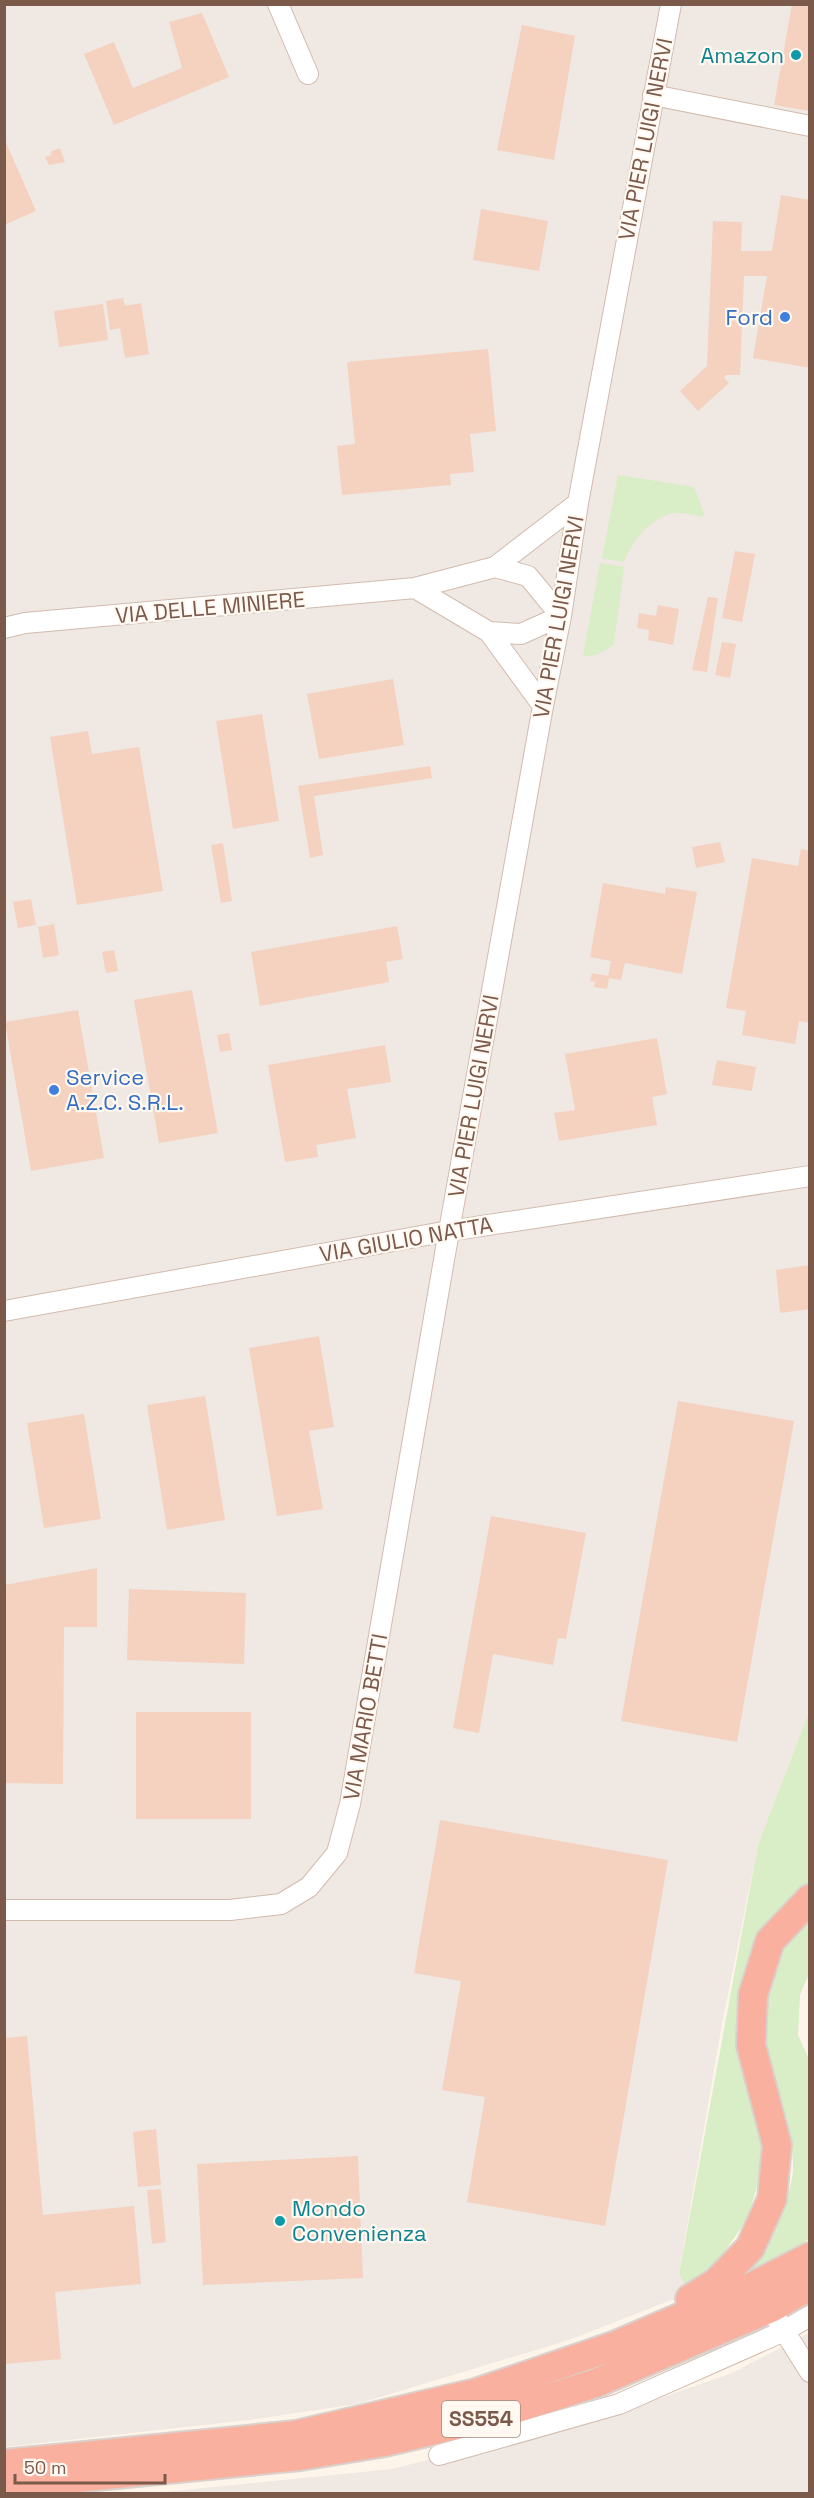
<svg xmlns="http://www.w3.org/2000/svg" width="814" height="2498" font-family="'Space Grotesk',sans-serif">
<rect width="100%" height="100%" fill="#fef5ea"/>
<path fill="#efe8e3" d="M5,5H809V1712L758,1845L722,2024L679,2273L689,2293L569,2340L357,2404L249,2420L5,2447Z
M809,2333V2493L145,2494L392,2469L641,2405L732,2373Z"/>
<path fill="#d9edc6" d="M618,475L694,487L704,513L703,517C694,515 683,512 674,513C651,517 632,541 624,562L602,558Z
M600,563L624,567L614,644C604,652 595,657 583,656Z
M809,1712V1886L776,1912L747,1966L741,2018L763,2140L761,2172L748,2218L716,2264L687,2288L679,2274L758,1845Z
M809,1914V1974L800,1995L798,2035L809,2059V2239L751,2275L746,2267C765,2237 794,2202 793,2164C793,2134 782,2103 774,2075C756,2010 762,1964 809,1914Z"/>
<path fill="#f5d1c0" d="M792,4H810V111L774,105Z
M202,13L229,77L114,125L84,54L114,42L133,88L182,68L169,22Z
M522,25L575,36L554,160L497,150Z
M4,138L36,211L4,225Z
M60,148L65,162L49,165L45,157L52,155L50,152Z
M781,195L810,200V368L753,358L767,276H744L740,375H726L724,378L729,383L698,411L680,391L707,366L713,221L742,222L741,251H772Z
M481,209L548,221L539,271L473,260Z
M123,298L125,306L141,303L149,354L125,358L120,328L110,330L106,301Z
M103,304L108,340L59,347L54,311Z
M488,349L496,431L470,434L474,472L450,474L451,485L342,495L337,446L355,444L347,362Z
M735,551L755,554L742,622L722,618Z
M708,597L718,598L707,672L692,670Z
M658,605L679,609L673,645L648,640L649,630L637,628L639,613L656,616Z
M722,642L736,644L730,678L715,675Z
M393,679L404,745L319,759L307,694Z
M262,714L279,821L233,829L216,721Z
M88,731L92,754L139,747L163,891L77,905L50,737Z
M430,766L432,778L314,796L323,855L310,858L298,786Z
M720,842L725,862L696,868L692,847Z
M223,843L232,901L221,903L211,845Z
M801,849L810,851V1023L799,1021L795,1044L742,1035L746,1011L726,1008L752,858L798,866Z
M603,883L665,894L666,887L697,892L682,974L625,963L621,980L609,978L607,989L594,987L595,982L590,981L592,973L608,976L611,961L590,957Z
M31,899L36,925L18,928L13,902Z
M54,924L59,955L43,958L38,927Z
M397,926L403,959L386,962L389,982L260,1006L251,952Z
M114,950L118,971L106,973L102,952Z
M192,990L218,1133L159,1143L134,1000Z
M78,1010L104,1158L31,1171L5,1022Z
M229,1033L232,1050L220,1052L217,1035Z
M657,1038L667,1094L652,1097L657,1125L559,1141L554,1113L575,1110L565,1054Z
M385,1045L391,1082L347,1089L356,1138L316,1145L318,1157L285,1162L268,1065Z
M717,1060L756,1067L752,1091L712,1085Z
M810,1265V1309L780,1313L776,1270Z
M319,1336L334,1427L309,1431L323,1509L277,1516L249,1348Z
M205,1396L225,1520L167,1530L147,1405Z
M678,1401L794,1421L737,1742L621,1721Z
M84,1414L101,1519L44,1528L27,1423Z
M491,1516L586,1533L566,1639L558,1638L553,1665L493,1654L479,1733L453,1728Z
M97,1568V1627H64L63,1784L4,1783V1585Z
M129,1589L246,1593L244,1664L127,1660Z
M136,1712H251V1819H136Z
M440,1820L668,1860L605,2226L467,2202L485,2097L442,2090L461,1981L414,1973Z
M27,2036L43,2215L134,2206L141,2284L55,2292L61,2359L5,2364V2038Z
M156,2129L161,2185L138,2187L133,2132Z
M358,2156L363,2278L203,2285L197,2164Z
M161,2189L166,2242L152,2244L147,2190Z"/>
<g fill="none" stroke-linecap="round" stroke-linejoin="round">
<defs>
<path id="minor" d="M278,4L308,74
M653,95L810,126
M495,567L528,576L561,616
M415,588L489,632L543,706
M4,628L25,623L415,588L495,567L578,503
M489,632L521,634L561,616
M4,1311L449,1231L810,1176
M4,1910H230L281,1904L309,1887L337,1853L350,1804L449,1231L543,706L561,616L578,503L671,4
M778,2321L810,2372
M439,2455L619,2404L784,2331L810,2316"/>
<path id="highway" d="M690,2299L716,2283L750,2248L772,2199L777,2145L751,2045L753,1995L770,1941L810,1899
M4,2464L296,2435L476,2393L614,2346L747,2289L810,2257
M4,2485L300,2456L385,2442L486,2418L596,2383L771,2308L810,2286"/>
</defs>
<use href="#minor" stroke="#d2bbae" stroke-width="22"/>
<use href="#highway" stroke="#dad1cd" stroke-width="32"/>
<use href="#minor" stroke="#fff" stroke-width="20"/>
<use href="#highway" stroke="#fab09e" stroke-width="28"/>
</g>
<g fill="#0f9aa8" stroke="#fff9f2" stroke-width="2">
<circle cx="796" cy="55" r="6"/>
<circle cx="280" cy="2221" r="6"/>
</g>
<g fill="#3f7fe0" stroke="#fff9f2" stroke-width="2">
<circle cx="785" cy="317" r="6"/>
<circle cx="54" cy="1090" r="6"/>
</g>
<g text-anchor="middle" stroke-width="4.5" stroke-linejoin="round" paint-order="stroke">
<rect fill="#fff9f2" stroke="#a3897d" stroke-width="1.5" x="442" y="2401" width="78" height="36" rx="4.5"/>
<g font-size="21" font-weight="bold" fill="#7b594b">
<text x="481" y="2426">SS554</text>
</g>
<g font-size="22" fill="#0d838f" stroke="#fff9f2" text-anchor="end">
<text x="784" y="63">Amazon</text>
<text x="292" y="2216" text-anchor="start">Mondo<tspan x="292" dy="25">Convenienza</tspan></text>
</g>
<g font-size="22" fill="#7b594b" stroke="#fff9f2">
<text transform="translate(645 139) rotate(-79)" y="8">VIA PIER LUIGI NERVI</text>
<text transform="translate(210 607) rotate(-5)" y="8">VIA DELLE MINIERE</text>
<text transform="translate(558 617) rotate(-80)" y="8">VIA PIER LUIGI NERVI</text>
<text transform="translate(473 1096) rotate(-80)" y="8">VIA PIER LUIGI NERVI</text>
<text transform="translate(406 1239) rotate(-10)" y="8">VIA GIULIO NATTA</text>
<text transform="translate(365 1717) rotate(-80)" y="8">VIA MARIO BETTI</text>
</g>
<g font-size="22" fill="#366cbe" stroke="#fff9f2" text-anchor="end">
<text x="773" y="325">Ford</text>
<text x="66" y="1085" text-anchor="start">Service<tspan x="66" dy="25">A.Z.C. S.R.L.</tspan></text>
</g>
</g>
<rect width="814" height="2498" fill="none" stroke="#7b594b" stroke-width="12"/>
<path d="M15 2474v9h150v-9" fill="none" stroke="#7b594b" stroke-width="3"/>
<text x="24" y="2474" font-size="18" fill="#7b594b" stroke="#fff9f2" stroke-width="4.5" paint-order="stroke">50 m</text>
</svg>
